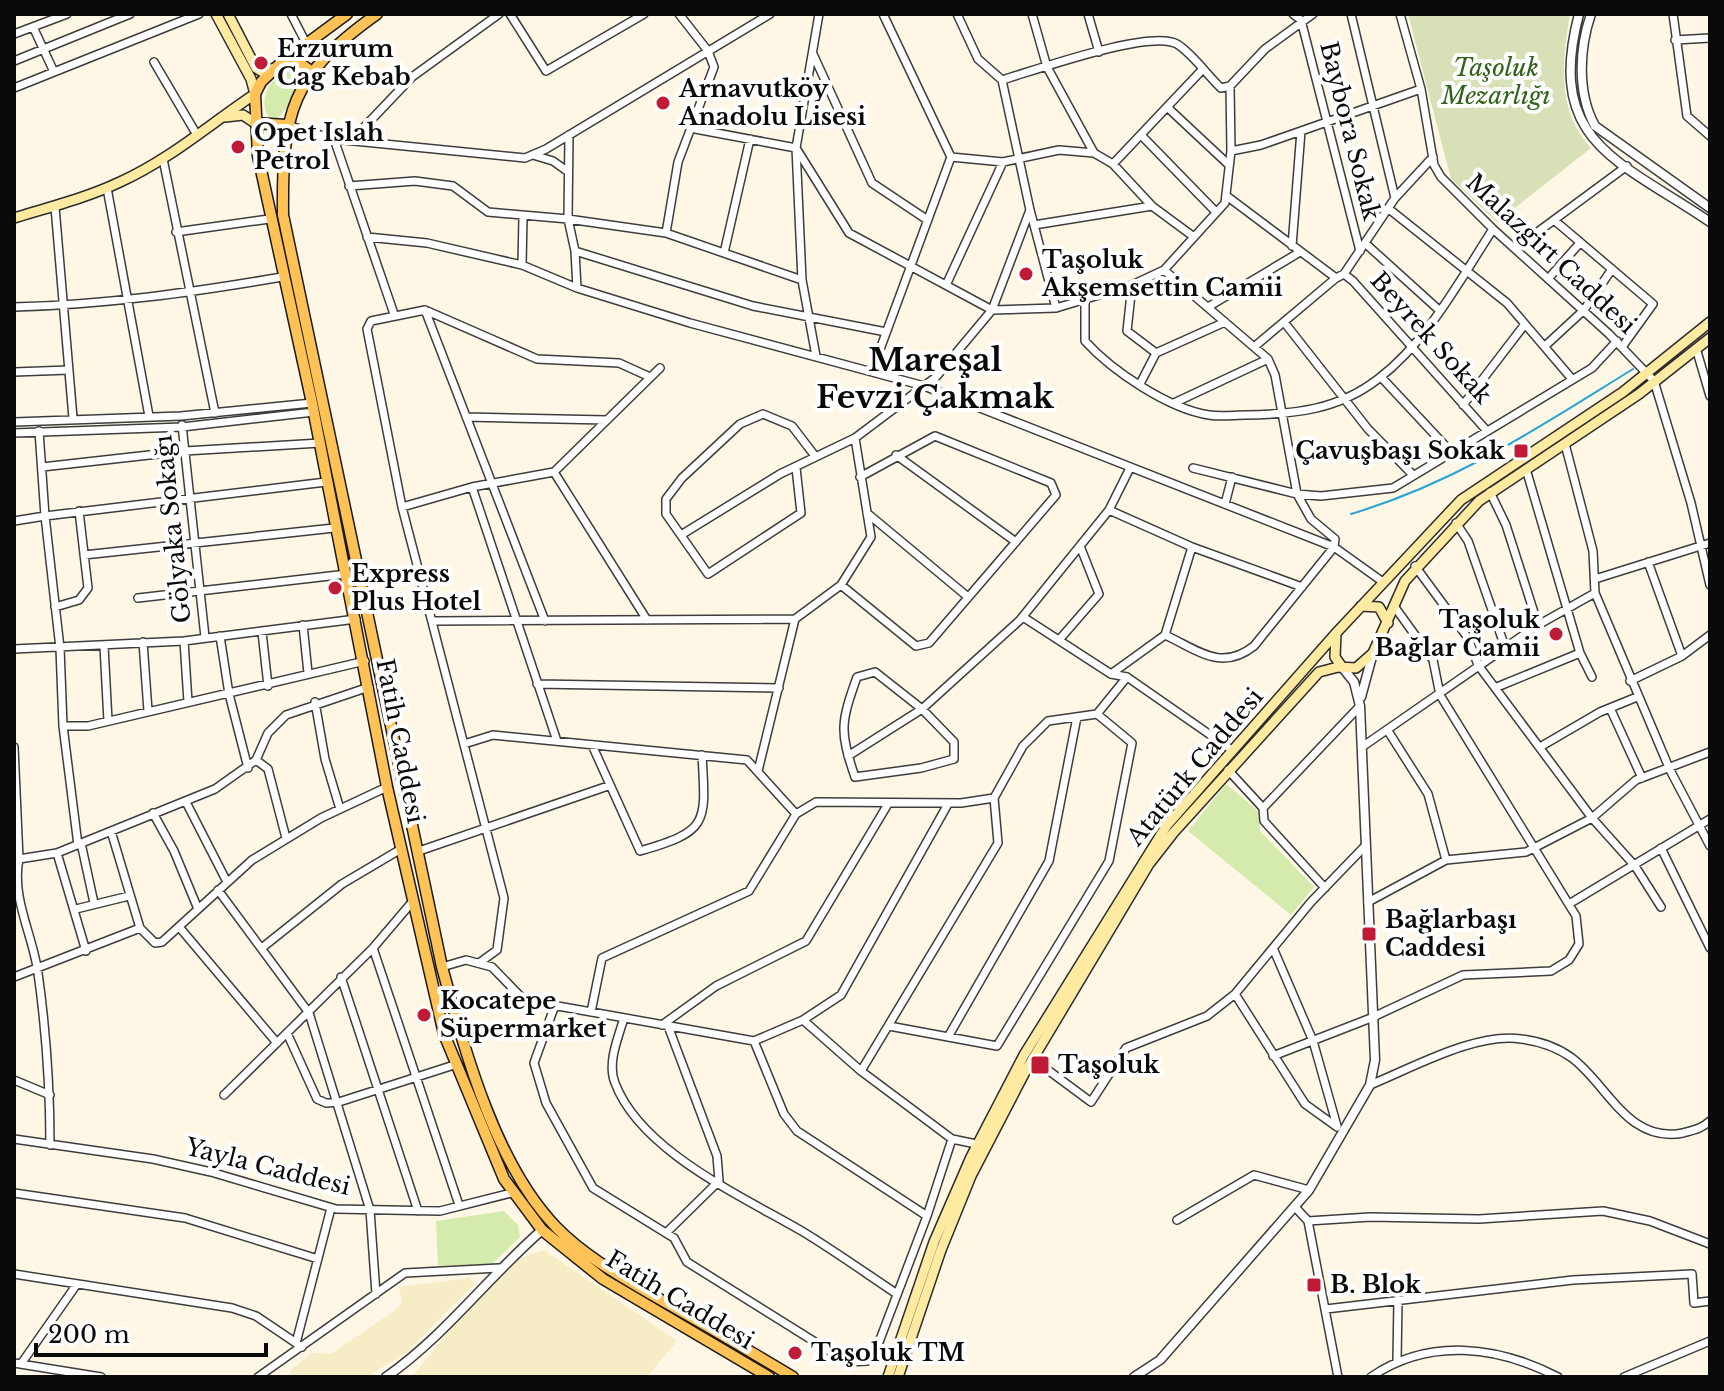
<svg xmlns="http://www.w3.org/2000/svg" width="1724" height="1391" font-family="'Libre Baskerville',serif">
<rect width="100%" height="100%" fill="#fff7e6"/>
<path fill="#f6ecc5" d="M544,1250L677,1341L647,1377H412L452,1327L519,1259Z
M470,1278L474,1284L406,1353L366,1377H290L291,1370L312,1353L331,1354L394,1311L402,1302L399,1287Z"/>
<path fill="#d5ebae" d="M289,70L299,74C298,88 287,110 277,119L269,118C257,101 270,76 289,70Z
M1226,784L1258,811L1260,831L1314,887L1291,915L1188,831Z
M504,1211L518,1225L520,1237L492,1264L438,1266L436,1221Z"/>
<path fill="#d8e0b8" d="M1408,14H1570C1562,61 1556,110 1591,148L1497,222L1451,179Z"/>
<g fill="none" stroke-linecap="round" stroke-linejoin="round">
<path stroke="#2aa4d5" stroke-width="2" d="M1351,514C1458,482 1539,427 1633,369"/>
<defs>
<path id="minor" d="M291,14L307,45
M510,14L546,71L644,14
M883,14L951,157L1003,162L1059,150L1094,153L1113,164L1152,206L1194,237
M957,14L978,59L1002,80L1030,210L1056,308
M1032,14L1047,67L1094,153
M1088,14L1099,52
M1293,14L1301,20L1360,251
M1351,14L1395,198
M1400,14L1421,89L1434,165L1441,177L1493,229L1609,334L1654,381L1691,503L1710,585
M1673,14L1687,116L1710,136
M34,29L54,72
M14,34L67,14
M1675,40L1710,38
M813,54L872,183L926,219
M14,61L130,14
M154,62L197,135
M1002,80C1036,70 1150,29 1177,44C1193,54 1207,75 1221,88L1230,86L1265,49L1313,14
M14,88L199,14
M1167,107L1229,165
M287,125L334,139L525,158L546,149L770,14
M690,128L796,148L849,233L992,310L1056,308L1132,285L1164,270L1225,203L1231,151L1230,86
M569,135L568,219L575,251L577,288
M1141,135L1216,212
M334,139L394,314
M352,140L412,77L499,14
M1231,151L1261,145L1421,89
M533,155L553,161L567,171
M163,159L215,413
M1113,164L1202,70
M349,186L415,181L453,186L488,212L568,219L666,233L802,280
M107,188L149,416
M1228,197L1336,278L1344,274L1353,281L1487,431
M55,207L73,418
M1389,209L1507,303L1572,379
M1554,220L1653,304L1622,347
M1034,225L1152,206
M176,232L269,219
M666,233L678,162L714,67L708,51L679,14
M367,237L427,243L522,265L577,288L690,323L924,386L1334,547L1383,582
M1366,244L1439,310
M1292,246L1301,131
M1516,248L1627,166
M575,251L753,306L886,332
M724,253L750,139
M522,265L523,217
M1164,270L1268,359L1275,375L1297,494L1311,519L1335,539L1334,547L1254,646C1221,672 1198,650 1165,635
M1344,274L1395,198L1433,157
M1548,279L1579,244
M947,283L1003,162
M1132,285L1127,331L1156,353
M1085,298V341C1112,371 1169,409 1209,415C1221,417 1234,415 1246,415C1295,414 1338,410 1378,379C1427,342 1460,280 1493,229
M14,307C104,305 194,292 282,277
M1208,307L1300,252
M425,310L545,621
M1284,322L1368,429L1413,475
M1545,346L1584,310L1612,269
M1254,347L1336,278
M1696,348L1710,396
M816,356L802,280L796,148L819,14
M872,371L951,157
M14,372L69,370
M1381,377L1451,452
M1140,384L1156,353L1225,322
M1174,403L1268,359
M1463,405L1525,324
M466,417L607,420
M14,422L181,416L312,403
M182,425L205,637
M39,431L45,516L326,482
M14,433L182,427L314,412
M1565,444L1593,551L1595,593L1670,770L1710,846
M896,455L1016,542
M42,467L185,451L320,443
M796,468L801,513L708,574L666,514V499L682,478L740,424L763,414L792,426L815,456
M1193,468L1297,494L1321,496L1393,488L1592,368L1617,341
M1526,469L1580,653L1592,677
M554,472L660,368
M472,487L557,741
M1490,492L1506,525L1538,625
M1225,504L1232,477
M402,507L472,487L554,472L647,620
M1109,510L1192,547L1302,587
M867,513L968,597
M14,521L45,516L60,648L63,726H88L365,661
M1456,523L1468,541L1506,650
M681,535L780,474L855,438L936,377L992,310L1030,210
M84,555L334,528
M1648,562L1682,656
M1415,566L1468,638L1478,665L1592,818L1635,866L1661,907
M1595,579L1710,543
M841,585L916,646L929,643L1056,495L1051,483L935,436L860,477
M138,598L347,574
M55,607L79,600L88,588L79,511
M1023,617L1111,674L1127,677L1232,750
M435,621L795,619
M303,625L308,673
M262,632L268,686
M220,636L229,694L248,768
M1059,640L1099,594L1080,546
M184,641L188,702
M143,642L148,711
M104,646L108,721
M14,649L184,641L356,619
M875,672L922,709L954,742V759L921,768L855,777C839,731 841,722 857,677Z
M1111,674L1165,635L1192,547
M1630,681L1682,656L1710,635
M537,684L779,688
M1497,687L1580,653
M315,702L325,759L340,809
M1610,708L1642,778
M1097,714L1127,677
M63,726L78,845
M1388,731L1428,794L1446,860
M464,744L493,735L747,760L796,814L816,802L961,803L994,798L1023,746L1048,721L1097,714L1132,743L1109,861L997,1046L889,1026
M592,745L640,851C709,831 706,824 702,755
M14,747L19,859C11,898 33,935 38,973C46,1030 50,1087 50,1145
M1362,747L1538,625L1595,593
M1540,747L1600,712L1637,697
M848,756L922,709L1020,620L1109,510L1130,468
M256,760L268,769L286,838
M1228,770L1263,808L1264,821L1325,888
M758,771L795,619L841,585L871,537L855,438
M186,802L227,882
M1263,808L1360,706
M153,813L174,851L198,909
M111,831L140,928
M81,843L94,903
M1661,848L1710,948
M419,851L608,786
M57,853L86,951
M19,859L57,853L215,789L256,760L268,733L286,715L369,687
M218,890L309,1013L370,1210L376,1294
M1368,902L1446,860L1526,852L1592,818L1636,780L1710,752
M1569,904L1710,819
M76,909L129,896
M180,928L277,1043
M263,947L342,884L401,849
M373,948L459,1205
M1273,948L1313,1041L1337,1126
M479,963L497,950L504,898L402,507L367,329L371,321L425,310L537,359L619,363L650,377
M442,967L466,960L492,967L524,1000L754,1041L803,1020L861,1071L952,1139L981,1145
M14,977L140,928L155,943L162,942L252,860L321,818L387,787
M341,977L418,1211
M1235,994L1305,1104L1337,1127
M555,1005L534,1063L546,1103L593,1188L674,1238L687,1262L847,1362L867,1361L876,1350L927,1216L952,1139
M591,1012L602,958L749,891L796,814
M624,1018C618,1038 607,1063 615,1083C641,1152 744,1197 805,1233C836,1252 867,1274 897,1294
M803,1020L841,995L948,804
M662,1025L716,986L806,941L888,804
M287,1033L317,1099L326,1103L339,1102L454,1065
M948,1037L1049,861L1077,717
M754,1041L784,1114L797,1131L927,1216
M1273,1056L1371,1018L1463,975L1551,971L1569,960L1579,944L1576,916L1440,695L1433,660L1394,606
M1033,1059L1091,1102L1126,1048L1207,1016L1235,994L1311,902L1366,845
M861,1071L998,843L994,798
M14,1080L50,1095
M1370,1085C1412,1068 1476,1032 1521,1039C1539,1041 1557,1047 1572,1058C1608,1085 1628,1144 1683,1133C1694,1130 1701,1129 1710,1121
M224,1095L373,948L413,901
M14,1139L153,1159L211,1172L336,1209L440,1211L511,1193
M14,1193L185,1218L318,1259
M1295,1207L1308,1221L1338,1377
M1177,1220L1254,1175L1309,1190
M1308,1221L1370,1217L1479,1219L1603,1211L1650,1221L1710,1244
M666,1233L719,1181L717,1156L668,1026
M14,1274L232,1308L256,1316L302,1347
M1326,1309L1573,1280L1692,1274L1694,1303L1710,1301
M296,1343L331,1208
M1397,1361L1398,1300
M14,1363L101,1377
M21,1364L77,1284
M258,1377L405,1273L499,1268
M1371,1377C1429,1337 1498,1346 1558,1377
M1624,1377L1710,1341"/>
<path id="tertiary" d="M1579,14C1545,143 1619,160 1710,222
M1591,14C1579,49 1577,93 1595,126L1710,208
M1361,697L1373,653
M386,1377C445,1336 488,1277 542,1230
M1134,1377L1160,1360L1309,1190L1370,1085L1375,1060L1360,706L1354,682L1342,667"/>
<path id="secondary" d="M228,14L256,68L264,73L274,68
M225,117L243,115L255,123
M14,218C50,207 86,198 120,182C169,160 210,124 255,94L251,79L216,14
M1361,606L1379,607L1388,623
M1336,633L1335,657L1342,667
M888,1377L934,1242L971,1157L1024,1055L1167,825L1338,631L1461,500L1623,392L1710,322
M898,1377L941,1250L971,1176L1025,1072L1105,938L1149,864L1174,832L1319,672L1338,667L1356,668L1373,653L1405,581L1479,501L1639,394L1710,338"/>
<path id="primary" d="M347,14L282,62L261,82L255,94L258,156L312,403L387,787L444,1034L504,1179L542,1230L603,1279L769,1377
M377,14C290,76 282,112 283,215L442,967C465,1051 495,1164 556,1227C584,1256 622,1277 656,1297C702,1323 748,1350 793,1377
M284,64H301L311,71
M255,123L286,125"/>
</defs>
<use href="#minor" stroke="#3d3d3d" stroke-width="10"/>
<use href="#tertiary" stroke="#3d3d3d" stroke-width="11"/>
<use href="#secondary" stroke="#2c2c2c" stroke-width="12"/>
<use href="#primary" stroke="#1b1b1b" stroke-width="13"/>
<use href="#minor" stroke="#fff" stroke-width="7"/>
<use href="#tertiary" stroke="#fff" stroke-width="8"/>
<use href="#secondary" stroke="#ffeaa1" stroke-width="9"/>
<use href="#primary" stroke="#ffc256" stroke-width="10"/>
</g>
<g fill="#c01b36" stroke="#fff" stroke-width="3">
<circle cx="261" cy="63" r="8"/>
<circle cx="663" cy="103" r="8"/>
<circle cx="238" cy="147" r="8"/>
<circle cx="1026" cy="274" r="8"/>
<rect x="1513" y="443" width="16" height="16" rx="4"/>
<circle cx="335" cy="588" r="8"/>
<circle cx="1556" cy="634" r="8"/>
<rect x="1361" y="926" width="16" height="16" rx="4"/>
<circle cx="424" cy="1015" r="8"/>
<rect x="1030" y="1055" width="20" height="20" rx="4"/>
<rect x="1306" y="1277" width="16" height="16" rx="4"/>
<circle cx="795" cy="1353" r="8"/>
</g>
<g text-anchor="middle" stroke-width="8" stroke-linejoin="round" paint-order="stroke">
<g font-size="24" font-weight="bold" fill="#0a0a0a" stroke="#fff" text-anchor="start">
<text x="277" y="57">Erzurum<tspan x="277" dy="28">Cag Kebab</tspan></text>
<text x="679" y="97">Arnavutköy<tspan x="679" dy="28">Anadolu Lisesi</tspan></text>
<text x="254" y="141">Opet Islah<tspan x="254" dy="28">Petrol</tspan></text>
<text x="1042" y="268">Taşoluk<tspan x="1042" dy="28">Akşemsettin Camii</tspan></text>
<text x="1505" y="459" text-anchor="end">Çavuşbaşı Sokak</text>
<text x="351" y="582">Express<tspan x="351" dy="28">Plus Hotel</tspan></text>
<text x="1540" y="628" text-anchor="end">Taşoluk<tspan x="1540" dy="28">Bağlar Camii</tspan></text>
<text x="1385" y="928">Bağlarbaşı<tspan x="1385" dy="28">Caddesi</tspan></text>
<text x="440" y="1009">Kocatepe<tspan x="440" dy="28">Süpermarket</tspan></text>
<text x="1058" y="1073">Taşoluk</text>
<text x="1330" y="1293">B. Blok</text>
<text x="811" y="1361">Taşoluk TM</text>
</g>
<g font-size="24" font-style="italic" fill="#306318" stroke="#fff">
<text x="1496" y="76">Taşoluk<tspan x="1496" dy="28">Mezarlığı</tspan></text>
</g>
<g font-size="24" fill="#0a0a0a" stroke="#fff">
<text transform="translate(1350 131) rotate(76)" y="8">Baybora Sokak</text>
<text transform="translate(1551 254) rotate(43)" y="8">Malazgirt Caddesi</text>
<text transform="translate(1431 338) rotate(48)" y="8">Beyrek Sokak</text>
<text transform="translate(173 529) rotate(-96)" y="8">Gölyaka Sokağı</text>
<text transform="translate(400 741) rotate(79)" y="8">Fatih Caddesi</text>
<text transform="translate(1195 767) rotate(-50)" y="8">Atatürk Caddesi</text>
<text transform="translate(268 1167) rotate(14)" y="8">Yayla Caddesi</text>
<text transform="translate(680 1300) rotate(31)" y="8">Fatih Caddesi</text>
</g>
<g font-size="32" font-weight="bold" fill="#0a0a0a" stroke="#fff">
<text x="935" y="371">Mareşal<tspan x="935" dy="37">Fevzi Çakmak</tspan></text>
</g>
</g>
<rect width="1724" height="1391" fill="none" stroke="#0a0a0a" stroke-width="32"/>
<path d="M36 1343v12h230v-12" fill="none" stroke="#0a0a0a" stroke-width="4"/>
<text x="48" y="1343" font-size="24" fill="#0a0a0a" stroke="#ffffff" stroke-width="6" paint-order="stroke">200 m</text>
</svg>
